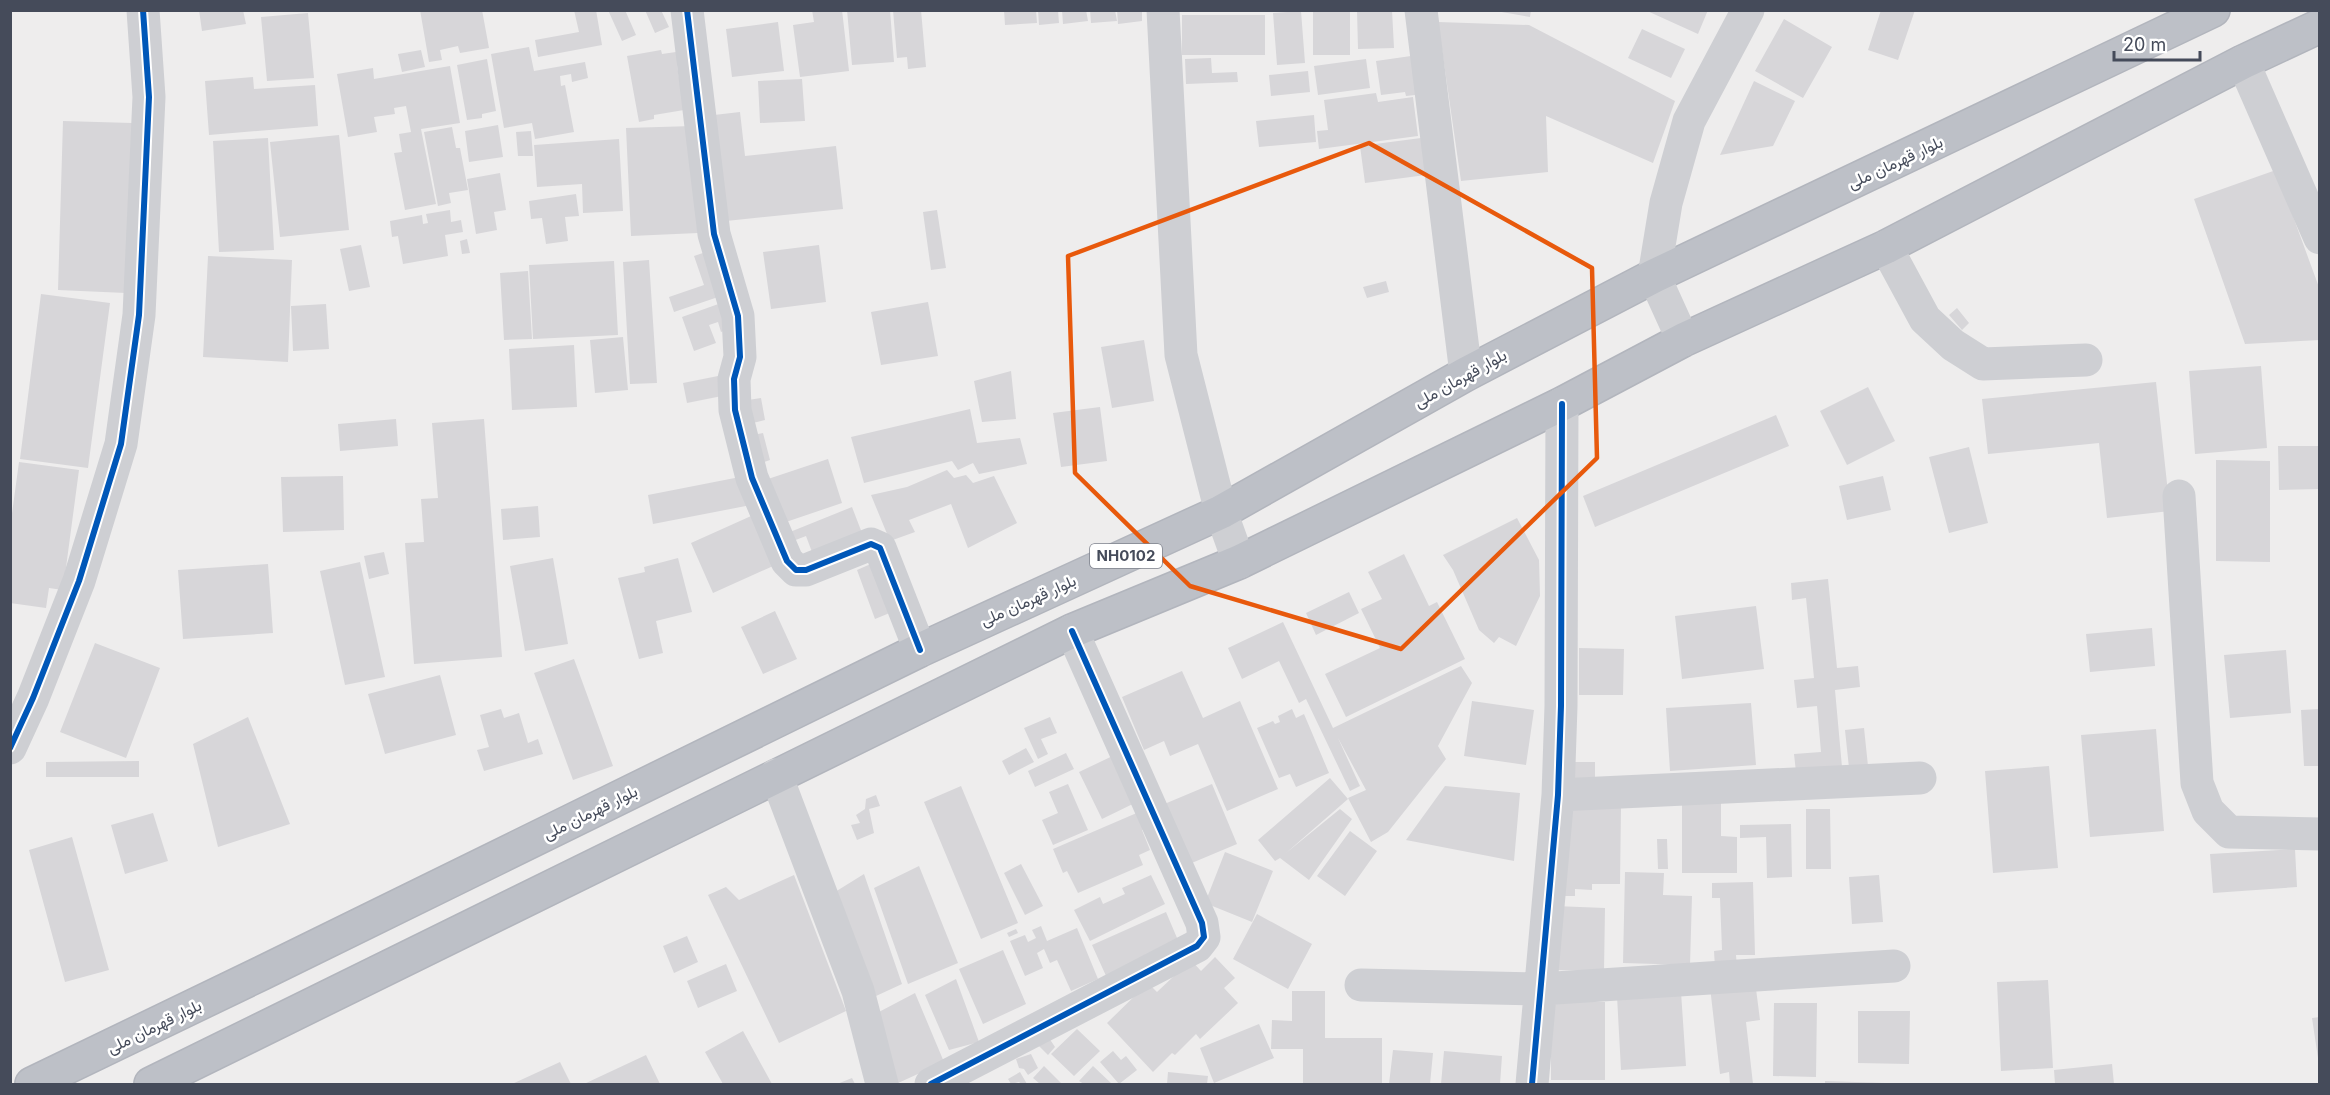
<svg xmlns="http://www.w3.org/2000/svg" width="2330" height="1095" font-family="Inter,Vazirmatn,sans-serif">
<rect width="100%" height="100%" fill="#eeeded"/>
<path fill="#d7d6d9" d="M199,10H243L246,24L202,31Z
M420,10H482L489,48L460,53L458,46L440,50L442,60L429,62Z
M574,10H596L602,45L538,57L535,40L579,32Z
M608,10H625L636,35L622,41Z
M645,10H661L669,27L655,33Z
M812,10H842L849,71L800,77L793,25L814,22Z
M847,10H890L894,62L852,65Z
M893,10H921L926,67L908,69L907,57L897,58Z
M1004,10H1036L1037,23L1005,25Z
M1038,10H1058L1059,23L1039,25Z
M1062,10H1086L1088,21L1063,24Z
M1090,10H1115L1117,21L1091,23Z
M1117,10H1142V21L1118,24Z
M1313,10H1350V55H1313Z
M1357,10H1392L1394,48L1358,49Z
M1490,10H1531L1530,17Z
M1645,10H1708L1698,34Z
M1881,10H1915L1898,60L1868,50Z
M1301,11L1305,63L1277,65L1273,13Z
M308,13L314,78L267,81L261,17Z
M1182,15H1265V55H1182Z
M1784,19L1832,47L1803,98L1755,71Z
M778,22L784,71L732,77L726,29Z
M1438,22L1529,25L1675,101L1653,163L1546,116L1548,172L1461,181Z
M1642,29L1685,49L1671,78L1628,58Z
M529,47L534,71L585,62L588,78L572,82L571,74L560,76L561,86L565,85L574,132L535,139L532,123L504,128L491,54Z
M421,50L425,67L402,72L398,54Z
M661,50L662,54L683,51L685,64L677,65L684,110L654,115V119L639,122L627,56Z
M1418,55L1424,94L1406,96L1405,92L1381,95L1376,61Z
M1211,58L1212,73L1237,72L1238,82L1186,84L1185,59Z
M487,59L496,111L482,114V118L467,120L457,65Z
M1366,59L1370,88L1318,95L1314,66Z
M450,66L460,123L421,129L436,204L405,210L394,153L402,152L399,134L411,132L406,106L394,108L395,114L374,117L377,132L348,137L337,74L373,68L374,79Z
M1308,71L1310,92L1271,96L1269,75Z
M253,77L254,89L315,85L318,126L209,135L205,81Z
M802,79L805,121L760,123L758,81Z
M1754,81L1795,101L1773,146L1720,155Z
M1376,93L1378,102L1413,97L1418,136L1319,149L1317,131L1328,130L1324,100Z
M740,112L745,156L836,146L843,209L726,221L714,115Z
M1314,115L1316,142L1259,147L1256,121Z
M63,121L132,123L126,293L58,290Z
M498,125L503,157L469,162L465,131Z
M693,126L698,233L631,236L626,128Z
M452,127L456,148H460L468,190L449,193L451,203L438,206L424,132Z
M531,131L533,156H518L516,132Z
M339,135L349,230L280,237L270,142Z
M268,138L274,250L219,252L213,141Z
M1421,138L1426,175L1365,183L1360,146Z
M619,139L623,211L583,213L582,184L537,187L534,145Z
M2276,170L2320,290V340L2245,344L2194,199Z
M500,173L506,210L494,212L497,230L476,234L467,179Z
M576,194L579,216L565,217L568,241L546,244L542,218L531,219L529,201Z
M450,210L451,222L461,220L463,232L445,235L448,256L403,264L398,236L392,237L390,221L422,215L423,224L428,223L426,214Z
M937,210L946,268L931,270L923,212Z
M467,239L470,253L462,254L460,241Z
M361,245L370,287L349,291L340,249Z
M819,245L826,302L771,309L763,252Z
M706,252L721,296L674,312L669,297L704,285L694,256Z
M208,256L292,260L288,362L203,357Z
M649,260L657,383L630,384L623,262Z
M614,261L618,335L533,339L529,265Z
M528,271L532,339L504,340L500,273Z
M1386,281L1389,292L1367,298L1363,287Z
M41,294L110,303L88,468L20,459Z
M724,302L733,327L721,332L718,322L709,325L716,343L694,351L682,317Z
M928,302L938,356L881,365L871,312Z
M326,304L329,349L293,351L291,306Z
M1957,308L1969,323L1962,330L1949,315Z
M623,337L628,390L595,393L590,340Z
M1144,340L1154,401L1112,408L1101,347Z
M574,345L577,407L512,410L509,349Z
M2261,366L2267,448L2195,454L2189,371Z
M1011,371L1016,419L982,422L974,381Z
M723,375L727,395L687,403L683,383Z
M2156,382L2170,511L2107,518L2099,443L1988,454L1982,399Z
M1868,387L1895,441L1847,465L1820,411Z
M761,398L765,420L753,423L748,400Z
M1100,407L1107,461L1061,467L1053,413Z
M970,409L977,443L1020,438L1027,464L979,474L973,463L958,470L952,461L864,483L851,437Z
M1776,415L1789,446L1595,527L1583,496Z
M396,419L398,446L340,451L338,424Z
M484,419L502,657L414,664L405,543L424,542L421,499L438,498L432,423Z
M763,433L770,460L761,463L753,435Z
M2278,446H2320V489L2279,490Z
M1969,447L1988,523L1949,533L1929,457Z
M828,459L842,503L783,523L768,479Z
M2216,460L2270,461V562L2216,561Z
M19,462L79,470L63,590L49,588L46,608L10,603V528Z
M947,470L954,478L966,475L973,483L994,476L1017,523L968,548L951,504L909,520L915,532L890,541L871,495L907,487Z
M343,476L344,530L283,532L281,477Z
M745,476L751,505L653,524L648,495Z
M1883,476L1891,510L1847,520L1839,486Z
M538,506L540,537L503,540L501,509Z
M852,507L862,533L812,552L806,536L793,541L790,532Z
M760,512L782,562L713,593L691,543Z
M1517,518L1539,560L1540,596L1516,646L1499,637L1494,643L1479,630L1453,570L1443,555Z
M384,552L389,574L369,579L364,556Z
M1404,554L1429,606L1437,602L1465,659L1346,717L1325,674L1380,648L1361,609L1382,599L1368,572Z
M553,558L568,644L525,651L510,566Z
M678,558L692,612L656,621L663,653L639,659L618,578L645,572L644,567Z
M360,562L385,677L345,685L320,571Z
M873,563L892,612L875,619L857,570Z
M268,564L273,633L183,639L178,570Z
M1828,579L1837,668L1858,666L1860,687L1835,690L1842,767L1796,772L1794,754L1821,752L1817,706L1797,708L1794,680L1814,678L1806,598L1792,600L1791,583Z
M1349,592L1359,613L1316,635L1306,613Z
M1756,606L1764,669L1682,679L1675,616Z
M775,611L797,659L763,674L741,627Z
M1283,622L1333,728L1461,666L1472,683L1438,746L1446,759L1388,832L1371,842L1348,798L1366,790L1338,738L1360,786L1350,791L1306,699L1299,703L1279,661L1242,679L1228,648Z
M2152,628L2155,666L2090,672L2086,634Z
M95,643L160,668L126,758L60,732Z
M1579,648L1624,649L1623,695H1579Z
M2286,650L2291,713L2230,718L2224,655Z
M574,659L613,766L573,780L534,673Z
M1182,671L1203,718L1240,701L1278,789L1227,811L1198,744L1170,756L1164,741L1144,750L1122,697Z
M440,675L456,735L385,754L368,694Z
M1472,701L1534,710L1526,765L1464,756Z
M1751,703L1756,765L1670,771L1666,708Z
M501,709L504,718L519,713L528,743L538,739L543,754L484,771L477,750L489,747L480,715Z
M1292,709L1296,718L1304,714L1329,773L1296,787L1290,774L1279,778L1257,728L1273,721L1275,724L1280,722L1278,716Z
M2320,709V766H2304L2301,710Z
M248,717L290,824L218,847L193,744Z
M1050,717L1057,733L1041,739L1048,754L1038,759L1024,728Z
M1864,728L1868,766L1849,768L1845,730Z
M2156,729L2164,831L2090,837L2081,735Z
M1026,748L1034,762L1009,775L1002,761Z
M1121,752L1143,799L1102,819L1079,772Z
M1066,753L1074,769L1035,787L1028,771Z
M139,761V777H46V762Z
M1565,762H1595V779H1564Z
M2049,766L2058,868L1993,873L1985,771Z
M1330,778L1348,799L1286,853L1340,809L1352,819L1309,880L1280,858L1275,861L1258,840Z
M1068,784L1088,830L1053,845L1042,820L1058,813L1049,792Z
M1212,784L1237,844L1187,865L1162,805Z
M961,786L1018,923L981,939L924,802Z
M1445,786L1520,793L1514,861L1406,840Z
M876,795L880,806L869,809L874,833L857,840L851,825L860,823L856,815L865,809L866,799Z
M1682,801H1721V836L1737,837V873H1682Z
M1560,805L1621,806L1620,884H1592V890L1575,889V896H1559Z
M1146,809L1153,825L1142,830L1150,850L1139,855L1143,865L1078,893L1067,871L1063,873L1053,849Z
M1806,809H1830L1831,869H1806Z
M153,813L168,861L125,874L111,825Z
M1791,824L1792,877L1767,878L1766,837L1740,838V825Z
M1350,831L1377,851L1345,896L1317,876Z
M72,837L109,970L65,982L29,850Z
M1657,839H1667L1668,869H1658Z
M2295,849L2297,887L2213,893L2210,854Z
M1225,852L1273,871L1252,922L1205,903Z
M1021,864L1043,906L1025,915L1004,873Z
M919,866L958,963L908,984L874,888Z
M1625,872L1664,873L1663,895L1692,896L1690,965L1623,963Z
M864,874L902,984L876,996L835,892Z
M794,875L846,1011L779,1043L708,895L726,887L739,900Z
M1151,875L1165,904L1090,941L1074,910L1100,897L1103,904L1125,894L1122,888Z
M1879,875L1883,922L1852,924L1849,877Z
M1753,882L1755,955H1736L1737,968H1715L1714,951L1722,950L1720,898H1712V883Z
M1555,906L1605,908L1604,971L1553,970Z
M1166,912L1180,945L1107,978L1092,945Z
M1257,914L1312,944L1288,989L1233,959Z
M1041,926L1047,941L1077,928L1098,979L1071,991L1057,960L1050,963L1044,949L1037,953L1043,968L1025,976L1010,941L1025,935L1028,942L1036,938L1032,930Z
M1016,929L1018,933L1009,937L1007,933Z
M687,936L698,962L674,973L663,946Z
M1003,950L1026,1004L983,1024L959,969Z
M1215,957L1235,978L1224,988L1238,1003L1200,1039L1196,1034L1175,1055L1172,1053L1153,1072L1107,1023L1148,983L1157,992L1191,960L1201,971Z
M726,964L737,991L698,1008L687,981Z
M956,979L979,1042L949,1050L925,995Z
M2048,980L2053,1068L2001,1071L1997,982Z
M1755,981L1760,1020L1746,1022L1753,1084H1730L1729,1072L1720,1074L1710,987Z
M1292,991H1325V1038H1382V1084H1303V1049H1271L1272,1020L1292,1021Z
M1681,992L1686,1066L1621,1070L1617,996Z
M915,993L944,1062L896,1084L877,1013Z
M1551,1002H1605V1080H1551Z
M1774,1003H1817L1816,1077L1773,1076Z
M1858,1011H1910L1909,1064L1858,1063Z
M2320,1017V1058H2318L2312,1018Z
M1259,1024L1274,1058L1214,1083L1200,1048Z
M1077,1029L1100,1051L1074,1076L1051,1054Z
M743,1031L772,1084H723L705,1052Z
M1049,1038L1055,1047L1048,1055L1038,1045Z
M1393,1050L1433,1053L1430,1084H1389Z
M1113,1051L1121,1060L1126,1056L1137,1070L1119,1084L1100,1062Z
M1444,1051L1502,1056L1500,1084H1441Z
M1031,1054L1038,1068L1028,1075L1024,1069L1019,1068L1016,1059Z
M646,1055L660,1084H584Z
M560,1062L571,1084H512Z
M2112,1064L2114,1084H2055L2054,1070Z
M1044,1066L1062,1084H1040L1033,1078Z
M1093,1066L1112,1084H1084L1079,1081Z
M1020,1072L1027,1084H1021L1019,1082L1011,1084L1008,1079Z
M1168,1072L1208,1076L1207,1084H1167Z
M852,1078L855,1084H837Z
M1825,1081L1885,1083V1084H1825Z"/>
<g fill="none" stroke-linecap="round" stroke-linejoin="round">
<defs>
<path id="highway" d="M32,1084L262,973L920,650L1221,512L1466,374L1654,276L2213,10
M151,1084L1072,631L1239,562L1562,404L1683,340L1886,247L2243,62L2320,26"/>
</defs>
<use href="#highway" stroke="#b2b5bd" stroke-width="36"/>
<path stroke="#cecfd3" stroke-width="33" d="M687,10L714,234L738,316L740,357L734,379L735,410L752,478L787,561L796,570H806L871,544L880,548L920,650
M1163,10L1181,355L1221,512L1239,562
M1421,10L1466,374
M2243,62L2320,238
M1886,247L1925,319L1953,345L1983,364L2086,360
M1683,340L1654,276L1666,203L1689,121L1748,10
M2179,496L2197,783L2208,811L2229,832L2320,834
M10,748L33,698L79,581L121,444L139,315L149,97L143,10
M776,775L858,991L882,1084
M1558,795L1920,778
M1361,985L1540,989L1894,966
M931,1084L1197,946L1204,937L1202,923L1072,631
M1532,1084L1558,795L1561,706L1562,404"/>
<use href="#highway" stroke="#bdc0c7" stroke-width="33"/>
<defs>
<path id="cycleway" d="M687,10L714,234L738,316L740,357L734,379L735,410L752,478L787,561L796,570H806L871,544L880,548L920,650
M10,748L33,698L79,581L121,444L139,315L149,97L143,10
M931,1084L1197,946L1204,937L1202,923L1072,631
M1532,1084L1558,795L1561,706L1562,404"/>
</defs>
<use href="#cycleway" stroke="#fff" stroke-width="10"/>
<use href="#cycleway" stroke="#0057b8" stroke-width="6"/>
</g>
<path fill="none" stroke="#e8590c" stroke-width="4.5" stroke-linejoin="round" d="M1369,143L1592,268L1597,458L1401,649L1190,586L1075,473L1068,256Z"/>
<g text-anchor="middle" stroke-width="5" stroke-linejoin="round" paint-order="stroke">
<rect fill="#fff" stroke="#7d818c" stroke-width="1.5" x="1090" y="544" width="72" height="24" rx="4.5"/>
<g font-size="15" font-weight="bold" fill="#454b5a">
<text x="1126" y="561">NH0102</text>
</g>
<g font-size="16" fill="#454b5a" stroke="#fff">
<text transform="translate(1895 162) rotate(-25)" y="6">بلوار قهرمان ملی</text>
<text transform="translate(1460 378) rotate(-29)" y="6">بلوار قهرمان ملی</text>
<text transform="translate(1028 600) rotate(-24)" y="6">بلوار قهرمان ملی</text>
<text transform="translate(590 812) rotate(-26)" y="6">بلوار قهرمان ملی</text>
<text transform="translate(154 1026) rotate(-26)" y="6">بلوار قهرمان ملی</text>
</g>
</g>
<rect width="2330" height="1095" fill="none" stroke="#454b5a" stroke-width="24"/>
<path d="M2114 51v9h86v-9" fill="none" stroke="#454b5a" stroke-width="3"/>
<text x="2123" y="51" font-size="18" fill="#454b5a" stroke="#ffffff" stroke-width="4.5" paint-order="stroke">20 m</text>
</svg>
